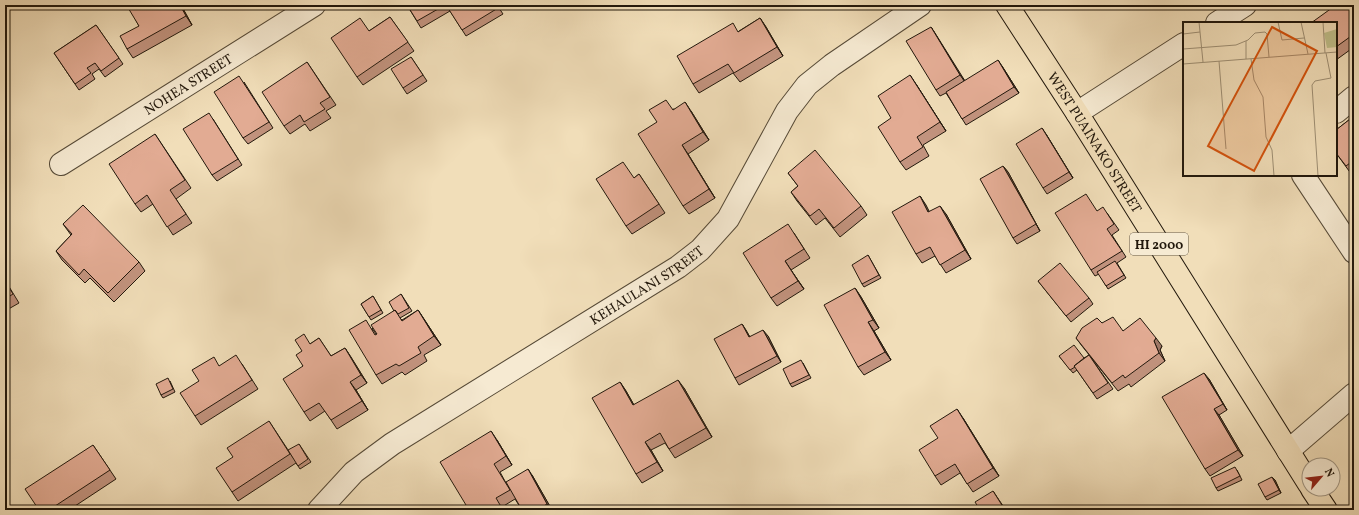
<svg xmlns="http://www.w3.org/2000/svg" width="1359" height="515" font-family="Vollkorn,serif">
<rect width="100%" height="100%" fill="#f1deb9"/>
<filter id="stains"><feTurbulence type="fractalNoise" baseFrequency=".005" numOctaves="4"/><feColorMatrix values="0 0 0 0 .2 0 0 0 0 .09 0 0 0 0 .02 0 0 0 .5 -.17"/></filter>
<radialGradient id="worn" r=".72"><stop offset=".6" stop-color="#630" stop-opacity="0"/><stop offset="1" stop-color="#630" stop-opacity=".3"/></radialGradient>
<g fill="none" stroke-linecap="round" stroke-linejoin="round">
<defs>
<g id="minor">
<path d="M1217,23L1245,5"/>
<path d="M1336,112L1354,97"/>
<path d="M1077,113L1184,44"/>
<path id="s1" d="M61,164L314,5"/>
<path d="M1303,175L1354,252"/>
<path d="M1288,451L1354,394"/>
<path id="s2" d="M319,510L354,472L392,444L678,267L700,250L728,219L787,111L807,85L832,65L920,5"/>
</g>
<g id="highway">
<path id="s3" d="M1007,5L1077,113L1309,484"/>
<path d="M1312,489L1326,510"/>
</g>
</defs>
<use href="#minor" stroke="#564a37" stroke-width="24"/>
<use href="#highway" stroke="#22180c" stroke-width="24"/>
<use href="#minor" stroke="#f6ead2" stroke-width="22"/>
<use href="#highway" stroke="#f1deb9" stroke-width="22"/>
</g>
<path fill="#c2937e" stroke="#22180c" d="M128,5H181L192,25L133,58L127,49L139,26Z
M407,5H497L503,14L466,36L450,11L421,28Z
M1354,5V47L1336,60V23Z
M390,17L414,51L363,85L357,77L369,31Z
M760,18L766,27L783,56L740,82L733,73L699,93L693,84L739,31Z
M96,25L123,64L105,77L99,69L92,74L95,79L79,90L54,53Z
M931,27L964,81L1002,66L1019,93L966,125L946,93L940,96L936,90Z
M411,57L427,81L407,94L403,88Z
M307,62L336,105L326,111L331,118L310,131L305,124L290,134L284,126Z
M244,82L273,128L248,144L243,138Z
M916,84L946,131L923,145L929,156L906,170L900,162L891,118Z
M673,109L691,111L709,140L688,154L715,198L689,214L683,206L657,122Z
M1354,116V174L1352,175L1336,153V130Z
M213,119L242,165L217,181L212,175Z
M155,134L191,188L176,199L192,223L173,235L153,204L141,212L135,204Z
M1046,134L1073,178L1047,194L1043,188Z
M1003,166L1008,172L1040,231L1017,244L1013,238Z
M788,173L861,206L867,215L840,237L825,218L816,225L797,201L791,192L798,186Z
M639,174L665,213L632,234L626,226L634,178Z
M920,196L929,212L946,214L971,259L946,273L935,256L922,263L916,254Z
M1107,213L1119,230L1112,235L1126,257L1117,263L1126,278L1108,289L1099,274L1095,276L1091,270Z
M63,224L139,262L145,271L114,302L90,278L85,283L62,260L56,251L71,235Z
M794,233L810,258L791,270L804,289L777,306L771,298Z
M868,255L881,278L864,287L862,284Z
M5,280L19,303L5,311Z
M1038,281L1089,298L1093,304L1071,322Z
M855,288L861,297L879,328L874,331L891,360L864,375L858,367Z
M401,294L412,311L400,318L402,320L418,310L441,345L424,355L427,361L405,375L402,372L382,384L376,375L372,328L376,334H377L394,311Z
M373,296L383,313L371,320L361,304Z
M1102,323L1123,331L1162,346L1160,350L1165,361L1131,387L1129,384L1118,391L1082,346L1076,338Z
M742,324L750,337L768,336L781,362L739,385L735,378Z
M319,338L331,356L345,348L367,383L356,390L368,410L337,429L325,411L310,421L304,412L302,351L310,344Z
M1089,355L1113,389L1097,399L1077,370L1073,373L1059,356L1084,358Z
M803,363L811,378L792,387L790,384Z
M242,364L258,389L201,425L195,416L199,381L220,366Z
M1209,379L1227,410L1219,415L1243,456L1210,476L1205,469Z
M170,381L175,392L163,398L161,395Z
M620,382L626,391L634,405L684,388L712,437L675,458L665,443L651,450L663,471L642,483L636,474Z
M963,418L999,476L973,492L960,473L941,485L935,476L938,438Z
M269,421L294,459L299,444L311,462L300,469L296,463L238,501L232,492L233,457Z
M497,440L512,465L500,472L506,483L532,475L552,510H522L515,499L502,507L504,510H469Z
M93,445L116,479L69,510H39Z
M1237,470L1242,480L1218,491L1216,488Z
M1272,477L1275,480L1281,493L1267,500L1265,497Z"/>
<path fill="#9e7867" stroke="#22180c" d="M180,5H181L192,25L186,16Z
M760,18L766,27L783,56L777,47Z
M931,27L935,33L965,81L960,75Z
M998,60L1002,66L1019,93L1014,87Z
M910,75L916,84L946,131L940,122Z
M685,102L691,111L709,140L703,132Z
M1042,128L1046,134L1073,178L1069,172Z
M682,145L688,154L715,198L709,189Z
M1003,166L1008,172L1040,231L1036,224Z
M920,196L926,205L934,221L928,212Z
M940,206L946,214L971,259L965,250Z
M785,261L791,270L804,289L798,281Z
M855,288L861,297L879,328L873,320Z
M418,310L424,319L441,345L434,336Z
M868,322L874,331L891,360L885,352Z
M742,324L746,330L753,343L749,337Z
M763,330L768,336L781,362L777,356Z
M1156,338L1162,346L1160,350L1165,361L1159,353L1154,341Z
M345,348L351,357L367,383L361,375Z
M1204,373L1209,379L1227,410L1223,404Z
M678,380L684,388L712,437L706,428Z
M350,382L356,390L368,410L362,401Z
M620,382L626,391L639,414L633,405Z
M957,409L963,418L999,476L993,468Z
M1214,409L1219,415L1243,456L1238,450Z
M491,431L497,440L512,465L506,456Z
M645,442L651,450L663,471L657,462Z
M528,469L532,475L552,510L547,504Z
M1272,477L1275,480L1281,493L1279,490Z
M993,491L999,500L1006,510H1005Z"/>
<path fill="#e2ab93" stroke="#22180c" d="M128,5H180L186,16L127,49L120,36L139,26L127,6Z
M407,5H445L417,21Z
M446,5H497L498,8L462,30Z
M1336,5H1354V34L1336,47V23H1311Z
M390,17L408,42L357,77L331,38L360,18L369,31Z
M760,18L777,47L734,73L728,64L693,84L677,56L733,23L738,32Z
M96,25L119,58L101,71L95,63L87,68L91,73L75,84L54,53Z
M931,27L960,75L936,90L906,41Z
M411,57L423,75L403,88L391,69Z
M998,60L1014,87L962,119L946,92Z
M307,62L330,97L320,103L325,109L304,122L300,115L284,126L262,92Z
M910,75L940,122L917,137L923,147L900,162L878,127L891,118L878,96Z
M239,76L269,122L243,138L214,92Z
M666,100L673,110L685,102L703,132L682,145L709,189L683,206L638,134L657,122L649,110Z
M209,113L238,159L212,175L183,129Z
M1354,116V160L1346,166L1336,153V130Z
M1042,128L1069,172L1043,188L1016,144Z
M155,134L185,180L170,190L186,214L167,227L147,195L135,204L109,164Z
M815,150L861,206L834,228L819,209L810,216L791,192L798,186L788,173Z
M623,162L634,178L639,174L659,204L626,226L596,179Z
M1003,166L1036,224L1013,238L980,179Z
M1086,194L1097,211L1103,207L1114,224L1107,229L1122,251L1091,270L1055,213Z
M920,196L928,212L940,206L965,250L940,265L930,247L916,254L892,212Z
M83,205L139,262L108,293L84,269L79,275L56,251L72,234L63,224Z
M788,224L804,249L785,261L798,281L771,298L743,253Z
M868,255L879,275L862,284L852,265Z
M1115,261L1124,275L1106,286L1097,272Z
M1060,263L1089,298L1066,316L1038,281Z
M5,281L13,294L5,299Z
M855,288L873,320L868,322L885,352L858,367L824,305Z
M401,294L409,308L398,314L395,310L394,311L389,302Z
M373,296L381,310L369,317L361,304Z
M395,310L402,321L418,310L434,336L418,347L421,353L399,366L396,364L376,375L349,330L366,320L375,335L377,334L371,325Z
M1113,317L1123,331L1140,318L1156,338L1154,341L1159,353L1125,378L1123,375L1112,383L1076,338L1082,328L1097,318L1102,323Z
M742,324L749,337L763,330L777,356L735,378L714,339Z
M304,334L310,344L319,338L331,356L345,348L361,375L350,382L362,401L331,420L319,403L304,412L283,379L303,366L296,355L302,351L295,340Z
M1074,345L1084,358L1074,366L1075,367L1070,370L1059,356Z
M236,355L252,380L195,416L180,393L199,381L192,370L214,357L219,366Z
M1089,355L1108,383L1093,393L1074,366Z
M801,360L809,375L790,384L783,369Z
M1204,373L1223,404L1214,409L1238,450L1205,469L1162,397Z
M168,378L173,389L161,395L156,384Z
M678,380L706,428L669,449L660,433L645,442L657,462L636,474L592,398L620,382L633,405Z
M957,409L993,468L967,484L955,464L935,476L919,450L938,438L930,426Z
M269,421L290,454L232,492L216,468L233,457L227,448Z
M491,431L506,456L494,464L510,490L496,498L503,510H469L440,462Z
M299,444L308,459L298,466L288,450Z
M93,445L110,470L49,510H39L25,489Z
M1235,467L1240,476L1216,488L1211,478Z
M528,469L547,504L537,510H522L506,482Z
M1272,477L1279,490L1265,497L1258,484Z
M993,491L1005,510H980L975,502Z"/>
<g text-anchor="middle" stroke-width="3" stroke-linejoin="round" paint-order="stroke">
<rect fill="#f6ead2" stroke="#625747" stroke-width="1" x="1130" y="233" width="58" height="22" rx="3"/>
<g font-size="13" font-weight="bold" fill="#22180c">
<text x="1159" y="249">HI 2000</text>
</g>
<g font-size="14" fill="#22180c" stroke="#f6ead2">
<text dy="5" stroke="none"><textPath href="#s1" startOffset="150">NOHEA STREET</textPath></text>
<text dy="5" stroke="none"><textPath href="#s3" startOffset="163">WEST PUAINAKO STREET</textPath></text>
<text dy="5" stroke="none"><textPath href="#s2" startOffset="399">KEHAULANI STREET</textPath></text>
</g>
</g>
<g transform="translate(1183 22)">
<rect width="154" height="154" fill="#f1deb9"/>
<path d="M154,7V25L144,26L141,11Z" fill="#c0c08b"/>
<path fill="none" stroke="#9e8f74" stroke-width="1" d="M16,0L20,40M95,0L99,18L121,16M118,0L125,32M140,0L142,31M0,12L17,10M0,27L53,23L65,18L72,11L82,10L84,12L86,35M63,37V19M68,37L71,58L80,75L83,115L89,128L91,154M36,39L43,127M0,42L154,30M135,154L129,63L132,59L148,56L143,31"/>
<path fill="#d4520c" fill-opacity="0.15" stroke="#d4520c" stroke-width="2" d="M89,5L134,29L71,149L25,124Z"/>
<rect width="154" height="154" fill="none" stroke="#22180c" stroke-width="2"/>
</g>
<rect width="1359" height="515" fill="none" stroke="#f1deb9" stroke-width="20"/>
<rect x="6" y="6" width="1347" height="503" fill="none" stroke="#22180c" stroke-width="2"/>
<rect x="10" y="10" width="1339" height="495" fill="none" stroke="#22180c"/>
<g transform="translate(1321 477) rotate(62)"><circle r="19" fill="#f6ead2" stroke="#a19683"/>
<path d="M0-3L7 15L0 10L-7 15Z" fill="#8f2418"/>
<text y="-6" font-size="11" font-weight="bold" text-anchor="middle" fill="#22180c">N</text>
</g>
<rect width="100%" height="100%" filter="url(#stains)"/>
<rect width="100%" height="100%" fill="url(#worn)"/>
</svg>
